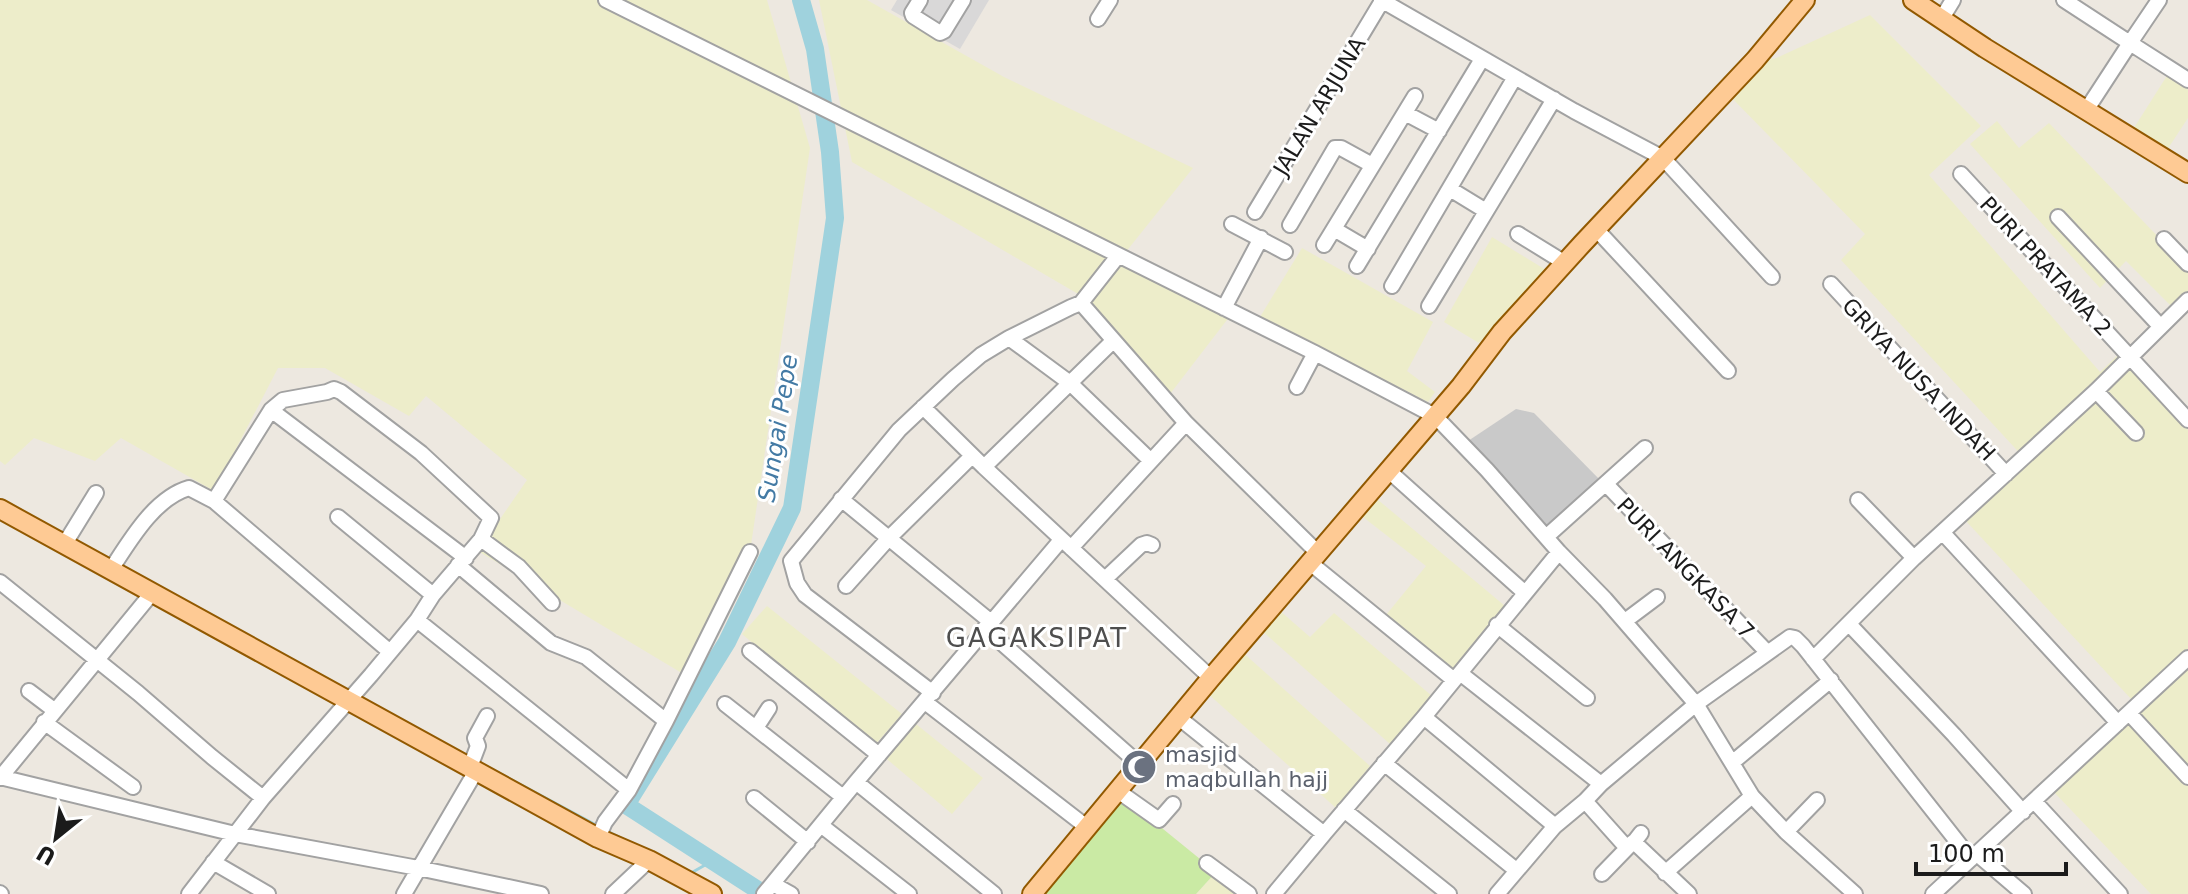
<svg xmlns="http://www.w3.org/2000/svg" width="2188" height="894" font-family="'DejaVu Sans',sans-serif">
<rect width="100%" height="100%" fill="#ede8e0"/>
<path fill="#d9d8d8" d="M897,0H989L960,49L891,10Z"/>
<path fill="#c9c9c9" d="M1516,409L1534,413L1604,484L1546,535L1465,443Z"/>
<path fill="#ededca" d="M0,0H767L810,148L751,545L685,675L478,551L527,480L426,396L409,416L325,368H278L214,491L121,438L95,461L34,438L5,465L0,461Z
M819,0H867L1004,77L1193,168L1121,258L1230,316L1170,394L1085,298L852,162Z
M1870,15L1981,126L1929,175L2100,372L2119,354L2188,426V654L2132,700L1965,520L2027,461L1841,260L1865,234L1727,93L1769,57L1774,59Z
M2170,71L2188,84V118L2165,153L2132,131Z
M1997,121L2019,148L2049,123L2188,268V298L2175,310L2126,261L2100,288L1970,144Z
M1492,237L1546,270L1479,343L1444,322Z
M1302,248L1433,322L1407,371L1435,392L1428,402L1260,317Z
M1371,494L1505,606L1451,670L1386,615L1426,566L1354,510Z
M767,606L902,714L874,746L742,634Z
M1279,610L1310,637L1334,613L1432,696L1390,744L1261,630Z
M1240,650L1370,766L1336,808L1206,692Z
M2188,666V894H2151L2053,791Z
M911,720L983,778L952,814L882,755Z
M1216,872L1246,894H1196Z"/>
<path fill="#caeaa4" d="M1120,794L1216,872L1196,894H1036Z"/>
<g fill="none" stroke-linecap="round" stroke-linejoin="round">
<path stroke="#9fd2dd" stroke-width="3" d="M478,762L598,826
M605,830L627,841
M691,873L714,860"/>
<path stroke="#9fd2dd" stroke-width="18" d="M764,894L626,805L727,642L792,508L835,218L830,152L815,49L801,0"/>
<defs>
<path id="minor" d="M606,0L1315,353L1435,416L1487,470L1559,552L1605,599L1696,704L1752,796L1786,832L1855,894
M920,0L912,13L913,16L940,33L944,31L963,0
M1381,0L1574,111L1663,158L1772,277
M2064,0L2130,43L2159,0
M1942,18L1953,0
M1098,19L1110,0
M2087,109L2130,43L2188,80
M1405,113L1439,131
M1961,174L2188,420
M1450,189L1486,211
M1255,212L1382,1
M2058,217L2160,326
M1232,224L1285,252
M1290,225L1335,148H1341L1372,165
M1334,229L1368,249
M1596,229L1728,371
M1518,234L1565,263
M2164,239L2188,264
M1324,245L1415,96
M1357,266L1482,59
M1831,284L2006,474
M1392,286L1515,77
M1081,303L1118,256
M1429,306L1554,99
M1224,308L1261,238
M1009,338L1070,383L1151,461
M1297,387L1315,353
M2096,391L2136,433
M923,407L984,467L1211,678
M271,410L466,558
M984,467L1113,341
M1389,471L1525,593
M1606,484L1767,652
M841,499L991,622
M1858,500L1914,558
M338,517L433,595
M1943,533L2118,723
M1546,537L1645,448
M481,539L519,567L552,603
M64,545L96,493
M1071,548L1186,423
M1309,562L1454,680
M458,565L551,643L586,657L666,721
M110,571C129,542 154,498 189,488L214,501L389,651
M1105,579L1141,545L1147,543L1152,545
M0,582L138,693L212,757L263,798
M846,586L888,539L972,456
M417,620L629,790
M1625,621L1657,597
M1849,624L1954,735L2023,812
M1497,625L1587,698
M985,628L1139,764
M750,651L879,755
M1813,659L1914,558L2096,391L2188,300
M1460,673L1601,784
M29,691L54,710
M933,693L805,595L797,583L791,561L899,430L953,379L981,355L1009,338L1071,307L1081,303L1186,423L1317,552
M925,702L1088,828
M725,704L843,797
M2129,713L2188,777
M1178,717L1324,834L1424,717L1559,552
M1424,717L1555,826
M44,722L133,787
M756,728L769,708
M1733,762L1831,680
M1384,763L1516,870
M470,767L478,746L475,738L487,716
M0,777L235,834L418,868L541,894
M0,778L152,593
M856,782L994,894
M1118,791L1159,820L1173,804
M754,798L808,842
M1585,801L1627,848
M2034,801L2120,894
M1344,810L1449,894
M822,826L909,894
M1786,832L1817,800
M1641,833L1634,842L1689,894
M598,838L605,822L629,790L666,721L750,552
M1977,854L2024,894
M213,862L268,894
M1207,863L1249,894
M1665,873L1752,796
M1602,874L1633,842
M773,884L791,894
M0,893L1,894
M189,894L263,798L371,675L417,620L433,595L481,539L491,518L421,453L341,392L334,389L327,392L283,400L271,410L214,501
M404,894L476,771
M613,894L649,860
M764,894L856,782L1061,540
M1274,894L1324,834
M1497,894L1555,826L1585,801L1601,784L1696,704L1790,637L1795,638L1803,646L1971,859
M1933,894L2188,658"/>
<path id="major" d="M1913,0L1985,48L2188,173
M0,509L598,838L649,860L712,894
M1032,894L1211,678L1461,386L1502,332L1582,244L1755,60L1805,0"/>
</defs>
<use href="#minor" stroke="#a2a2a2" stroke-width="18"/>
<use href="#major" stroke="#925900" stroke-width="22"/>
<use href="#minor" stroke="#fff" stroke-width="14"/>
<use href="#major" stroke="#feca94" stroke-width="18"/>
</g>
<defs>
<symbol id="mosque-disc" viewBox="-11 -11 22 22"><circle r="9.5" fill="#6b7280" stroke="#fff"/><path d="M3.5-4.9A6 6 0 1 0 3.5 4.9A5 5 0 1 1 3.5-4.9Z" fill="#fff"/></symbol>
</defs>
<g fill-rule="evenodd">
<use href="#mosque-disc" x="1119" y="747" width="40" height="40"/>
</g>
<g text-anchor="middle" stroke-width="6" stroke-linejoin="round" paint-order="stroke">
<g font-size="22" fill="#1b1b1b" stroke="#fff">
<text transform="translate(1319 106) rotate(-59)" y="8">JALAN ARJUNA</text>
<text transform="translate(2046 266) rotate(47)" y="8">PURI PRATAMA 2</text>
<text transform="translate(1919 379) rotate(47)" y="8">GRIYA NUSA INDAH</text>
<text transform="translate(1686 568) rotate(46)" y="8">PURI ANGKASA 7</text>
</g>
<g font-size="22" fill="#5b616d" stroke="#fff" text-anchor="start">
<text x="1165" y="762">masjid<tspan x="1165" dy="25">maqbullah hajj</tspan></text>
</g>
<g font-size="24" font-style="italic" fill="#437aa4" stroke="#fff">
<text transform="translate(778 428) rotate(-81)" y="8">Sungai Pepe</text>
</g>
<g font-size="26" letter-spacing="2" fill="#4e4e4e" stroke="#fff">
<text x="1037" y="647">GAGAKSIPAT</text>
</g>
</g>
<g transform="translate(56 838) rotate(210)" stroke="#ffffff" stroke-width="6" paint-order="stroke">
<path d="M0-6L14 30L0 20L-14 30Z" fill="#1b1b1b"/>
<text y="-12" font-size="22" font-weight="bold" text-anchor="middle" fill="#1b1b1b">U</text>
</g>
<path d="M1916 862v12h150v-12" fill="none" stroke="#1b1b1b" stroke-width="4"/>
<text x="1928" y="862" font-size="24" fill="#1b1b1b" stroke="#ffffff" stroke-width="6" paint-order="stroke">100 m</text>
</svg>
